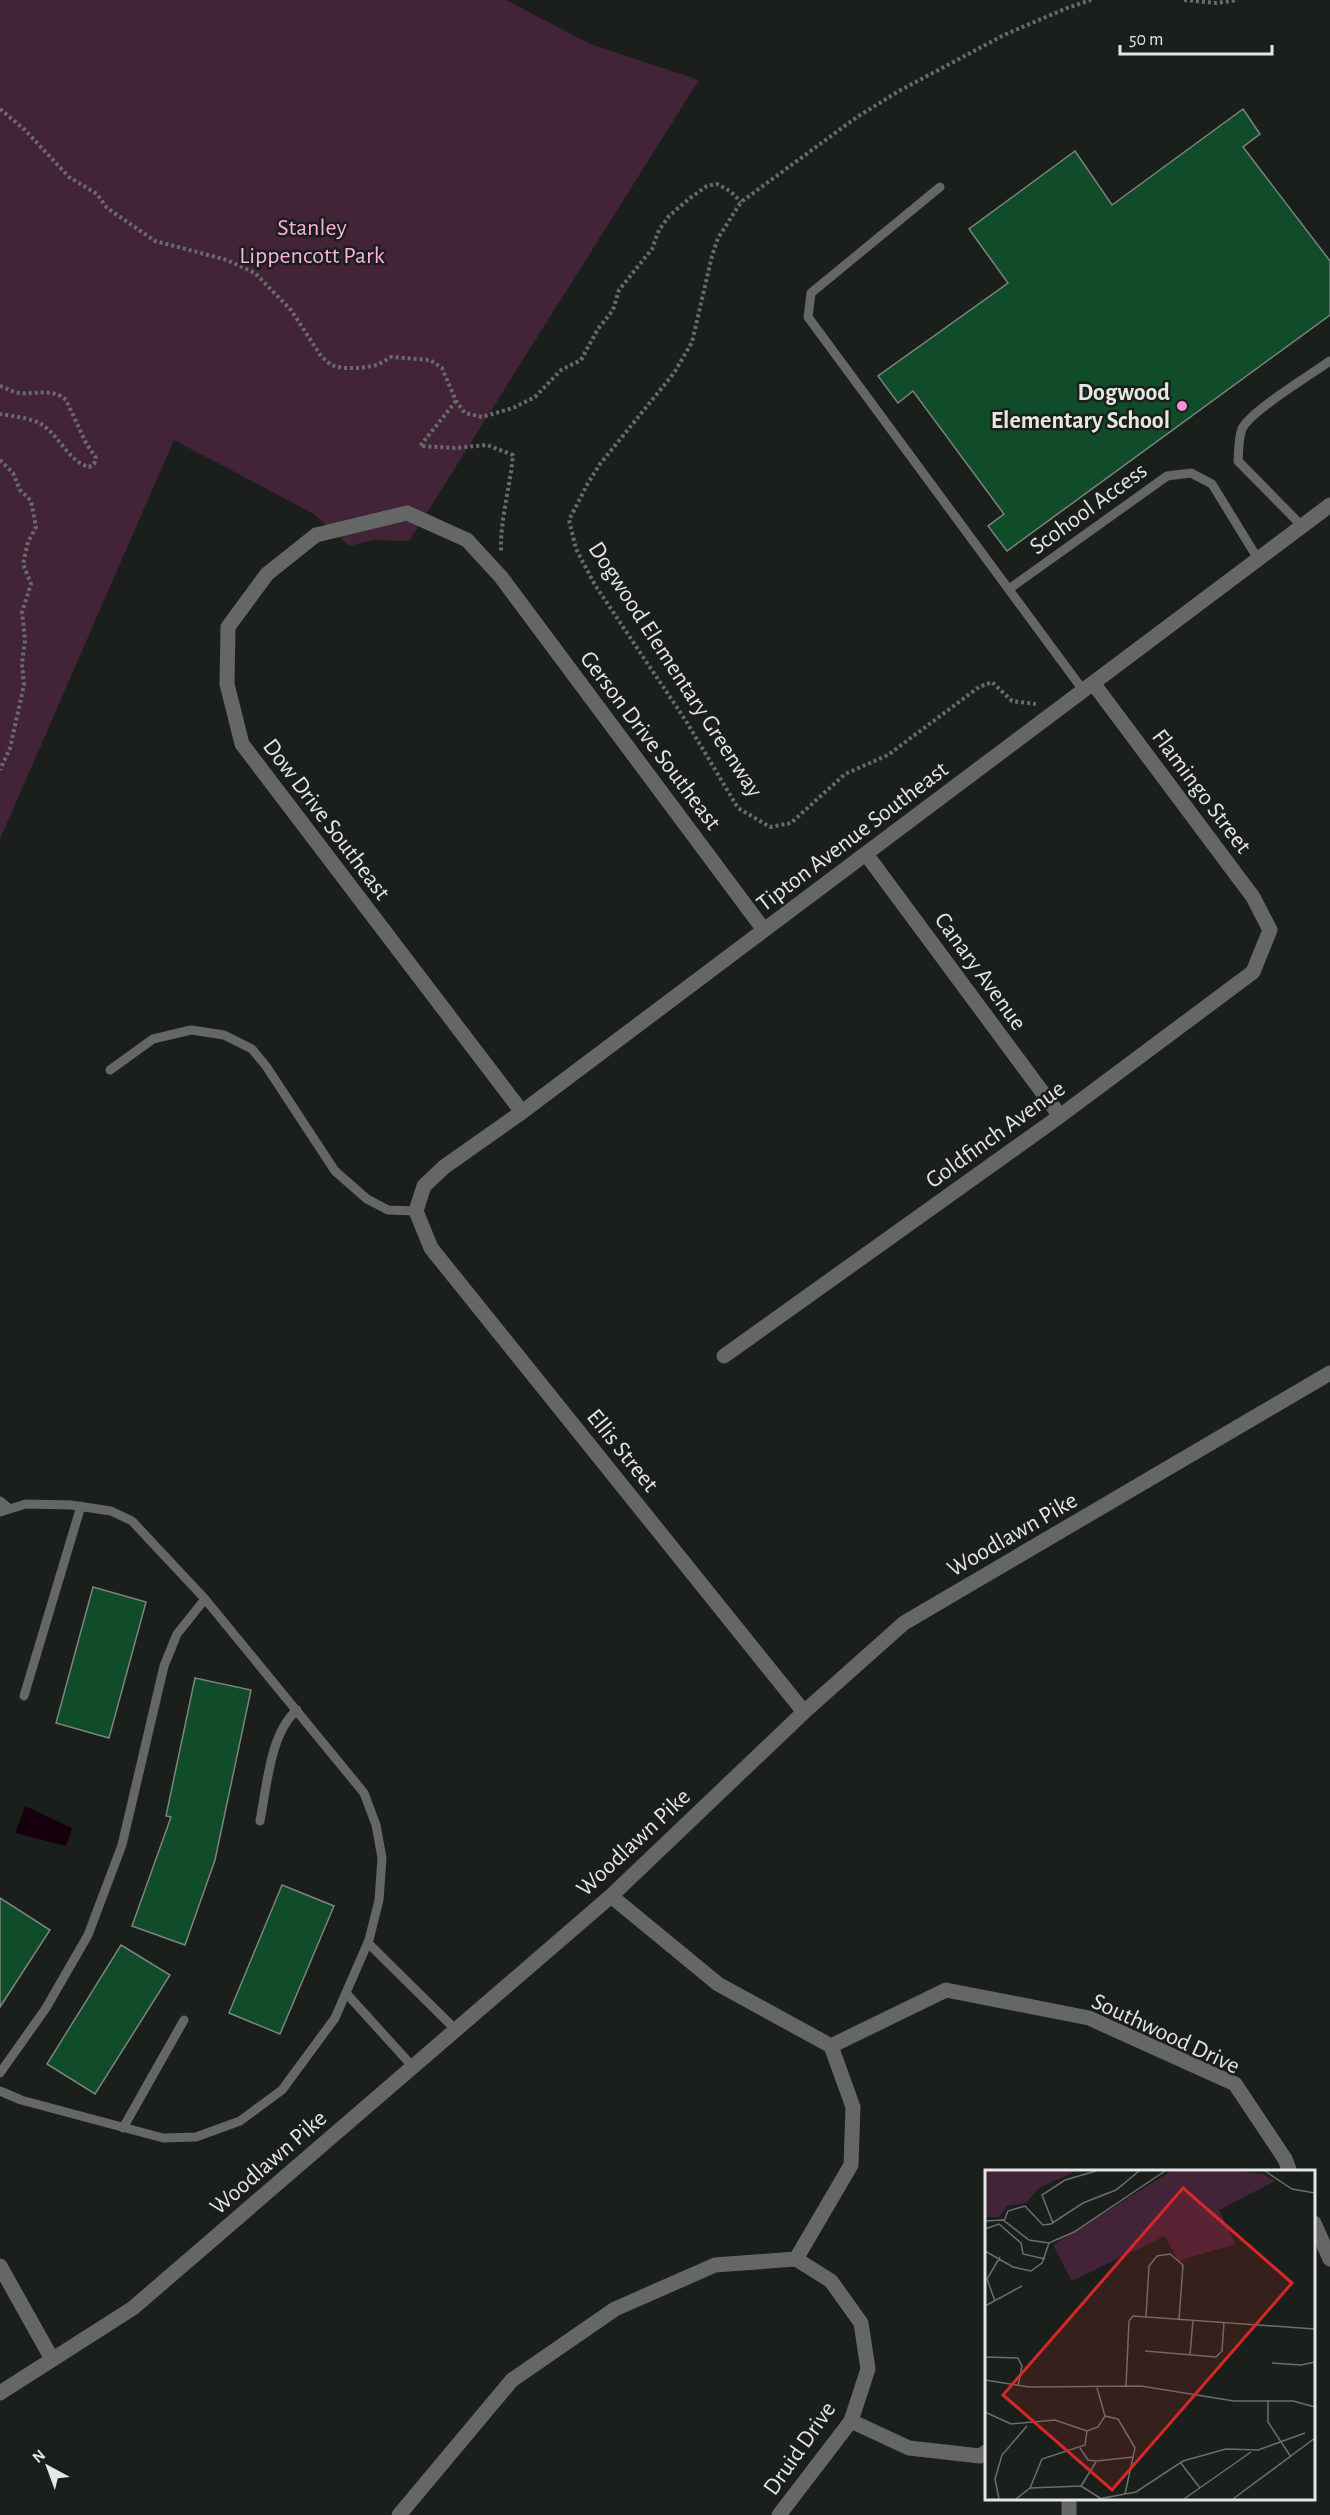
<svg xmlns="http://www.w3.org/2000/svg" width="1330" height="2515" font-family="'Alegreya Sans',sans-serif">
<rect width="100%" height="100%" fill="#1a1f1b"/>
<path fill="#432337" d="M0,0H506L590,44L699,80L409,541L373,540L349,546L314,514L174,440L0,839Z"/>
<path fill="#17000e" d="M25,1806L72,1828L66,1846L15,1833Z"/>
<path fill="#104b2a" stroke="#7d837f" stroke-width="1.5" d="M1243,109L1260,134L1243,147L1330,261V315L1007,551L988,526L1004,514L913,391L898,403L878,376L1008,283L969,229L1075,151L1112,205Z
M93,1587L146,1602L109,1738L56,1723Z
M195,1678L251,1690L215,1860L185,1945L132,1926L171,1817L166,1816Z
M282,1885L334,1906L280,2034L229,2013Z
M0,1898L50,1930L0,2007Z
M121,1945L170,1975L95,2094L47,2064Z"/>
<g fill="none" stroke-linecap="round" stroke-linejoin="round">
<path stroke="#686c69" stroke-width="4" stroke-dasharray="3 3" stroke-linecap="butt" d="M1184,0L1216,3L1238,0
M0,109L25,130L69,177L97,194L107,208L155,241L227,260L255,273L291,310L321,356L331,365L343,368H361L377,365L391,357L430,360L442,368L456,401L465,413L482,417L513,408L535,397L561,370L581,360L598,329L613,310L619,290L652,249L659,230L669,216L690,198L707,186L717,184L730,191L741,202
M0,386C6,388 12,392 19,393C35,395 52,387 66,400L86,443L96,458L94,464L89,467C69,462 59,435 41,424C31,418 12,416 0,414
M456,401L420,446L455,448L487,445L513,455C510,488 500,520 501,552
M0,460L13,473L20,490L31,501L36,527L28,542L23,564L31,584L22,612L25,640L22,664L24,685L10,748L0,770
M1036,704L1012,701L992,682L979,687L888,755L845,774L791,823L770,827L738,808L686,721L595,585L576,549L569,520L588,483L600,464L674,373L692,342L712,256L718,238L741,202L857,117L899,91L1004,35L1067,8L1091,0"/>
<path stroke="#656766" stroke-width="9" d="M940,187L811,293L808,317L1083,690
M1302,526L1238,461C1239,451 1238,439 1242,429C1249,412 1312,374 1330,361
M1009,589L1167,476L1191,473L1212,484L1258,559
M110,1070L153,1039L191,1030L224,1035L252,1049L266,1066L335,1171L367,1199L388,1210L416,1211
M0,1501L10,1509
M0,1512L26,1504L71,1505L111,1511L132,1521L205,1599L364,1793L376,1825L382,1858L379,1900L369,1940L335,2018L282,2090L240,2121L196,2137L163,2138L21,2100L0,2091
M24,1696L81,1506
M260,1821C267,1786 270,1733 297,1710
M368,1943L456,2030
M346,1993L413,2067
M0,2073L46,2008L88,1935L122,1845L164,1666L177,1634L205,1599
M123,2128L184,2020"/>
<path stroke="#656766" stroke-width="15" d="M866,854L1060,1116
M522,1112L242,744L227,684L228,627L267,574L316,535L407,513L467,540L501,577L764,930
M724,1356L1060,1116L1253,972L1270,930L1253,897L1093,683
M804,1712L431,1248L416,1211L424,1186L444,1167L522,1112L1330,505
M611,1896L718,1984L831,2046L946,1990L1089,2018L1235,2084L1285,2159L1290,2172
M1314,2223L1330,2259
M0,2266L52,2359
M0,2393L133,2308L611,1896L804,1712L904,1623L1330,1373
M851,2421L909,2448L980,2456L986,2452
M399,2515L512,2380L615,2309L715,2265L796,2259L851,2165L853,2107L831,2046
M779,2515L851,2421L868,2369L861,2323L831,2281L796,2259
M1069,2515V2498"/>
</g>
<circle fill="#f690d0" stroke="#1a1f1b" stroke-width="2" cx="1182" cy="406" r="6"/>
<g text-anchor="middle" stroke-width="5" stroke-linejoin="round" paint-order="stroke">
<g font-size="24" fill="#feaedf" stroke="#1a1f1b">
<text x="312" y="235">Stanley<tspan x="312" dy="28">Lippencott Park</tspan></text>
</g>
<g font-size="24" font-weight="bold" fill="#e4e7e5" stroke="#1a1f1b" text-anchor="end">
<text x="1170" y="400">Dogwood<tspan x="1170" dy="28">Elementary School</tspan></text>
</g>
<g font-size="24" fill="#e4e7e5" stroke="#1a1f1b">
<text transform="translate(1088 508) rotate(-36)" y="8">Scohool Access</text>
<text transform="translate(676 669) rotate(57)" y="8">Dogwood Elementary Greenway</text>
<text transform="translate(651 740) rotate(53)" y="8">Gerson Drive Southeast</text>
<text transform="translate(1202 791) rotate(53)" y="8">Flamingo Street</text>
<text transform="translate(327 819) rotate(53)" y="8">Dow Drive Southeast</text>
<text transform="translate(852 836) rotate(-37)" y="8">Tipton Avenue Southeast</text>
<text transform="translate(981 971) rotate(54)" y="8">Canary Avenue</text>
<text transform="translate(995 1134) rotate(-36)" y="8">Goldfinch Avenue</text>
<text transform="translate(623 1450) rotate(51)" y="8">Ellis Street</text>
<text transform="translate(1012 1534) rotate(-30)" y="8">Woodlawn Pike</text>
<text transform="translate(633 1842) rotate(-43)" y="8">Woodlawn Pike</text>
<text transform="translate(1166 2033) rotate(25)" y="8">Southwood Drive</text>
<text transform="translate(268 2162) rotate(-41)" y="8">Woodlawn Pike</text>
<text transform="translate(799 2448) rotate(-55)" y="8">Druid Drive</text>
</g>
</g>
<g transform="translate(985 2170)">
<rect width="330" height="330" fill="#1a1f1b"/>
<path d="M0,1H91L54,18L41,33L22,36L14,47H0ZM186,1H253L278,4L290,11L234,40L250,74L193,91L180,66L87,111L68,75Z" fill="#432337"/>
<path fill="none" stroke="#6b6f6c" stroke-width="1.5" d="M280,1L307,19L330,23M0,51L18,50L44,70L64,73L89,62L180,1M19,51L23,41L40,36L58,55L66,54L98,33L131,20L154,1M68,53L57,25L80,10L111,1M0,59L14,54L36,73L38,84L60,89M0,81L28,97L46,101L57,93L64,73M10,131L2,109L15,87M0,136L37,116M161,146L164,96L172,86L185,84L198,95L194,149M160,181L231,187L237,181L239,152M205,185L208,150M0,187L33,188L37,196L33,216M287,193L316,195L330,192M0,210L44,217L156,216L249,231H308L330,237M141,216L144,151L148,146L330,159M112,218L120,246L133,249L150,278L140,324M283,230V252L306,287M0,242L26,254L70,250L102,261L113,257L120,246M95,278L103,290L111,291L149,287M195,292L215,318M96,316L111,292M96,316L115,328M45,318L96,316M14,329L10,309L17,285L42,256M31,329L45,318L57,289L100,275L102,261M113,329L151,322L198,291L241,279L273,280L320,263M199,329L266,282M248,329L330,268"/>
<path fill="#d62828" fill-opacity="0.15" stroke="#d62828" stroke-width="3" d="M198,18L307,113L127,320L18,225Z"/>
<rect width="330" height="330" fill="none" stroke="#e4e7e5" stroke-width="3"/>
</g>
<g transform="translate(48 2467) rotate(319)" stroke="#1a1f1b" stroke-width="4.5" paint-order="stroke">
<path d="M0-4.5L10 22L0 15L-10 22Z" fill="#e4e7e5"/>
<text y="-9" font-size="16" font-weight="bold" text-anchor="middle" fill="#e4e7e5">N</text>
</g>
<path d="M1120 45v9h152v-9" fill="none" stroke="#e4e7e5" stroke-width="3"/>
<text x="1129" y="45" font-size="18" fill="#e4e7e5" stroke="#1a1f1b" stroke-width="4.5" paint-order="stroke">50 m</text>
</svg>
